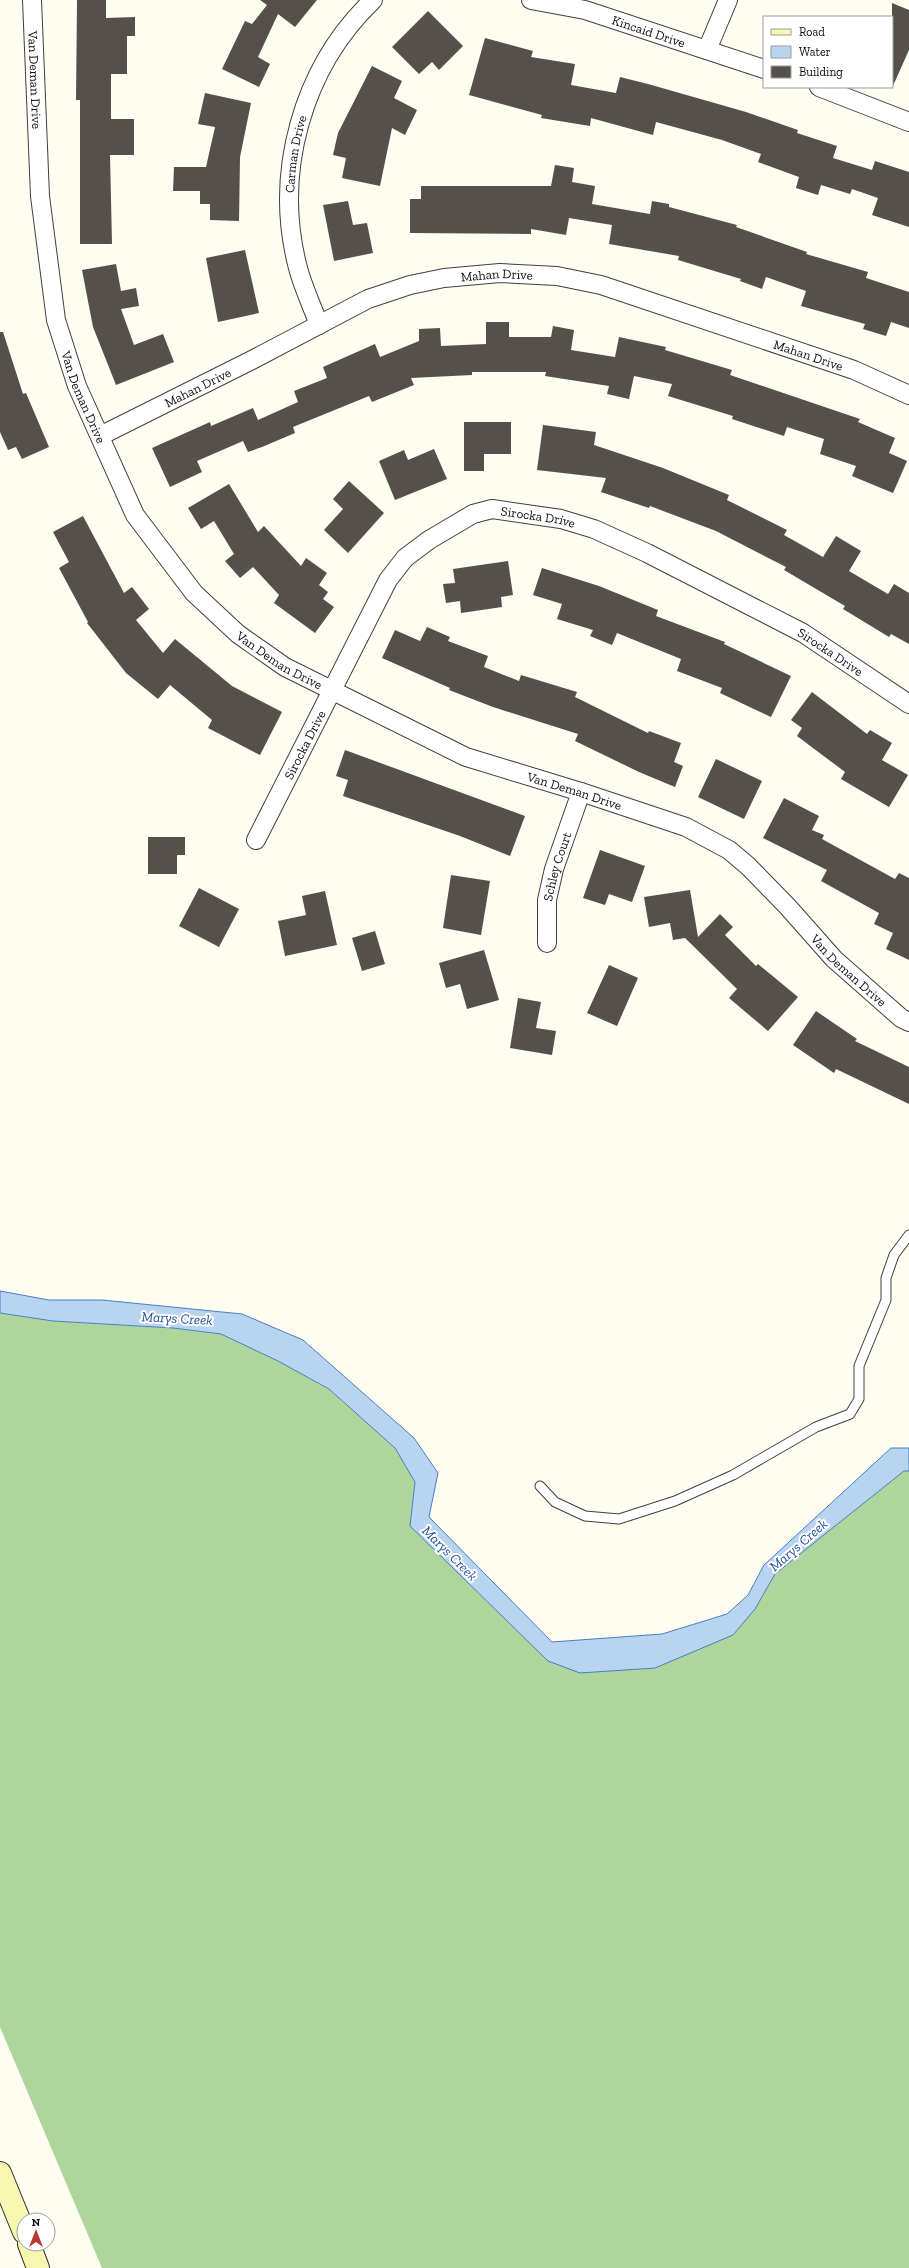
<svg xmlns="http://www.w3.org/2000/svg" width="909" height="2268" font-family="'Zilla Slab',serif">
<rect width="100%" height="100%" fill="#fefdef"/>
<path fill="#aed59c" d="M0,1313L53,1321L173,1328L221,1334L278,1361L329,1389L395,1448L415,1482L410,1526L548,1661L655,1668L685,1655L755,1609L774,1574L904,1471H909V2268H102L0,2027Z"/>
<path fill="#b8d4f1" stroke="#4580c2" d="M0,1291L49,1300H102L242,1314L303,1340L414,1438L438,1473L429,1517L552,1642L662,1634L727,1614L748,1595L764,1565L891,1448H909V1471H904L775,1574L755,1609L733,1635L655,1668L580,1673L548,1661L410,1526L415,1482L395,1448L329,1389L278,1361L221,1334L173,1328L53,1321L0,1313Z"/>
<path fill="#55504b" d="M77,0H106V18L135,17V36H127V74H111V119H134V155H110L112,244H80V100H76Z
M260,0H317L295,27L278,14L258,57L270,64L259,87L222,69L245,21L252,24L267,5Z
M892,3L909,10V50L892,88Z
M428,11L463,46L439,70L432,62L419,74L392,47Z
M485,38L533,51L531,57L575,64L571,85L616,93L620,77L648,84L746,112L798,130L797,133L837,146L833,158L872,170L875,161L909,172V227L872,215L878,198L852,189L850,194L821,185L818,195L796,188L799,177L758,162L761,154L722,140L656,122L653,135L591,118L590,126L541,118L542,115L469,95Z
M372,66L402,81L394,98L417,110L405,135L392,128L380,186L342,178L346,158L333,155L338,133Z
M205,93L251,103L240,157L239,221L210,220V204H200V191H173L174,167H206L215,127L198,124Z
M555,165L574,168L572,182L595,186L592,204L650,214L652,201L669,204V207L737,225L736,227L807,252L806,254L868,272L866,278L909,292V328L891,322L886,336L863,329L865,324L801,306L806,291L766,277L762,289L740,281L741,279L678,260L679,256L609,244L612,225L569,218L566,235L531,229V234L410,233V199H421V186H551Z
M348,201L353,225L367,223L373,253L334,261L323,205Z
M245,250L259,313L218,322L206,258Z
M116,264L121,291L136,288L139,306L121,309L134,345L163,334L174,362L116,385L93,327L82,270Z
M486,322H509V337H551L553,326L574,330L571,350L615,357L619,337L666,347L665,350L732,370L730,375L860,419L858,422L895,438L889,453L907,461L893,493L852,476L856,466L820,454L824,439L787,427L784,436L732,419L733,416L668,396L672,384L634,376L629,399L607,394L609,386L545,376L546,372H472V375L411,378L414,385L372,402L369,396L293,427L295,433L262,447L248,452L243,441L197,461L202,472L170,487L152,448L210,422L211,426L253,408L258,420L298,402L294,391L327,378L323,367L375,344L380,357L419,341V329L440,328L441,346L486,344Z
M0,332H3L23,394L26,393L49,447L22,459L16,447L8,450L0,432Z
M464,422H511V454H484V471H464Z
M543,425L596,432L594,445L663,468L729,495L727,500L787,530L784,535L823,557L836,536L861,551L849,571L888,594L894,584L909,593V644L891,634L889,637L843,609L845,606L784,570L786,567L716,531L650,506L649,508L601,492L606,478L537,470Z
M434,449L447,479L395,500L379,461L404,450L408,460Z
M349,481L384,513L348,553L324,530L343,509L333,499Z
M229,484L258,532L264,526L301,566L306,558L327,573L319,585L328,592L323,599L334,607L315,633L274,603L279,595L253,567L240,578L225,561L234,554L214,521L201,529L188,508Z
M83,516L124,593L132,587L149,609L136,620L163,653L175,639L232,686L282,712L260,755L208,728L212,720L170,685L158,699L126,673L87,623L88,622L59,568L69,562L53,532Z
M508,561L513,595L501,597L502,607L461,613L460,601L446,603L443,584L455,583L453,569Z
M542,568L599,586L658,610L656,616L725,642L724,644L791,676L771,717L720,693L722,688L677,671L681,659L617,633L612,645L590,636L593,630L557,619L562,604L533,595Z
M427,627L450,637L448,641L488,656L484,667L519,681L521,675L577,692L575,697L648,733L649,731L681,743L674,762L683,766L675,787L639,772L575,741L578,734L493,707L449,690L450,688L382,658L395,630L420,641Z
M812,692L867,734L870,730L892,743L882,760L908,775L889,807L841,779L845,772L797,736L802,728L791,720Z
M345,750L525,816L510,856L460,836L343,796L348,780L336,776Z
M716,759L762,781L744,819L698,797Z
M784,798L819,816L812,830L824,835L822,839L895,879L899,873L909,878V960L886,949L893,933L874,924L879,913L821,881L827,870L763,838Z
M148,837H185V855H177V874H148Z
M600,850L645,866L632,902L609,894L605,905L583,898Z
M451,875L490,881L481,935L443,928Z
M199,888L239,909L219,947L179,926Z
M690,890L698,937L720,914L733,927L725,935L756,966L758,964L798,997L768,1031L729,998L737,989L685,938L673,940L670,923L649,927L644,897Z
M325,891L337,945L285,956L278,921L306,915L302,896Z
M375,931L385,964L362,971L352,938Z
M484,950L499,1000L467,1009L460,984L446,988L439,963Z
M609,965L638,978L617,1026L587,1013Z
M518,998L541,1002L536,1028L556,1031L552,1055L510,1048Z
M816,1011L857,1039L855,1041L909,1067V1104L836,1069L834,1073L793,1045Z"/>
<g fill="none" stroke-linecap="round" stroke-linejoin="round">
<defs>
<path id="lane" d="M540,1486L555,1502L585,1516L619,1519L675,1501L733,1475L816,1427L850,1414L859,1399V1366L886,1300V1278L894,1255L909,1235"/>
<g id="street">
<path id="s1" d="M32,0L40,196L56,320L77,386L135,515L194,593L238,634L285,667L466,757L581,792L686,827L729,850L748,866L788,907L834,959L901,1018L909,1022"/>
<path id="s2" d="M531,0L585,10L764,69"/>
<path d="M707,50L728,0"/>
<path d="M819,87L909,122"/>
<path id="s3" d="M319,325C312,306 303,287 298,268C273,173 302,68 373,0"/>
<path id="s4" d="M100,436L252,360L368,299L410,285L444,278L500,273L557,276L601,285L854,370L909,395"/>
<path id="s5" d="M256,840L388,580L405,558L429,540L473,514L492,509L561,519L594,529L647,553L803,633L909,704"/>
<path id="s6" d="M547,943V900L554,869L581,792"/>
</g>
<path id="secondary" d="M0,2173L24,2232
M29,2244L38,2268"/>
</defs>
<use href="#lane" stroke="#404040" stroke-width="11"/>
<use href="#street" stroke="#404040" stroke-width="20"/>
<use href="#secondary" stroke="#2f2f2f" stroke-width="24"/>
<use href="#lane" stroke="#fff" stroke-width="9"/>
<use href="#street" stroke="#fff" stroke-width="18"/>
<use href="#secondary" stroke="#f7f8af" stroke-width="22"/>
</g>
<g text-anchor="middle" stroke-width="4" stroke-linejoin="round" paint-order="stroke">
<g font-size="13" fill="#0d0d0d" stroke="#fff">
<text dy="5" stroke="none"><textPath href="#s2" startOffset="122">Kincaid Drive</textPath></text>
<text dy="5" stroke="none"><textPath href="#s1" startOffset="80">Van Deman Drive</textPath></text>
<text dy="5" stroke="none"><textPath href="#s3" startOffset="176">Carman Drive</textPath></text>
<text dy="5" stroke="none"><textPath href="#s4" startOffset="433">Mahan Drive</textPath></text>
<text dy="5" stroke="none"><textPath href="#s4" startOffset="757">Mahan Drive</textPath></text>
<text dy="5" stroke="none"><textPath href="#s4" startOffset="109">Mahan Drive</textPath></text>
<text dy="5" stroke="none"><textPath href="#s1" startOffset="403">Van Deman Drive</textPath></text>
<text dy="5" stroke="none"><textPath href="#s5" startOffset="467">Sirocka Drive</textPath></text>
<text dy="5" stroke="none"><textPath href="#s5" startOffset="791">Sirocka Drive</textPath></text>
<text dy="5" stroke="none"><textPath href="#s1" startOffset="739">Van Deman Drive</textPath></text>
<text dy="5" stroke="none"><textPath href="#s5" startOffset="107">Sirocka Drive</textPath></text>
<text dy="5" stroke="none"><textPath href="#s1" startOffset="1063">Van Deman Drive</textPath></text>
<text dy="5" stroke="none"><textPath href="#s6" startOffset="78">Schley Court</textPath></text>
<text dy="5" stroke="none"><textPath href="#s1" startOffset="1399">Van Deman Drive</textPath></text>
</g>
<g font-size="14" font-style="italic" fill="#215395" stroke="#fff">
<text transform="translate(177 1318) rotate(3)" y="5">Marys Creek</text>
<text transform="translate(798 1545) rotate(-41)" y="5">Marys Creek</text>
<text transform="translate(450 1553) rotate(45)" y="5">Marys Creek</text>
</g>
</g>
<rect x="763" y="16" width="130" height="72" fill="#ffffff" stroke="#9e9e9e"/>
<rect x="771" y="29" width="20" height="6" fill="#f7f8af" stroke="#9e9e9e"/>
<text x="799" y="36" font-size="12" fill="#0d0d0d">Road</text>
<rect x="771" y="46" width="20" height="12" fill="#b8d4f1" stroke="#9e9e9e"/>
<text x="799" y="56" font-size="12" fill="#0d0d0d">Water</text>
<rect x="771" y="66" width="20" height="12" fill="#55504b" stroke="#9e9e9e"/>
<text x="799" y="76" font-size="12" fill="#0d0d0d">Building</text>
<g transform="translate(36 2232)"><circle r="19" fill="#ffffff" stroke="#9e9e9e"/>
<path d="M0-3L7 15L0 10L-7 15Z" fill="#b23b31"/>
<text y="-6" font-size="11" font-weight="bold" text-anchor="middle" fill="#0d0d0d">N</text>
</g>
</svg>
